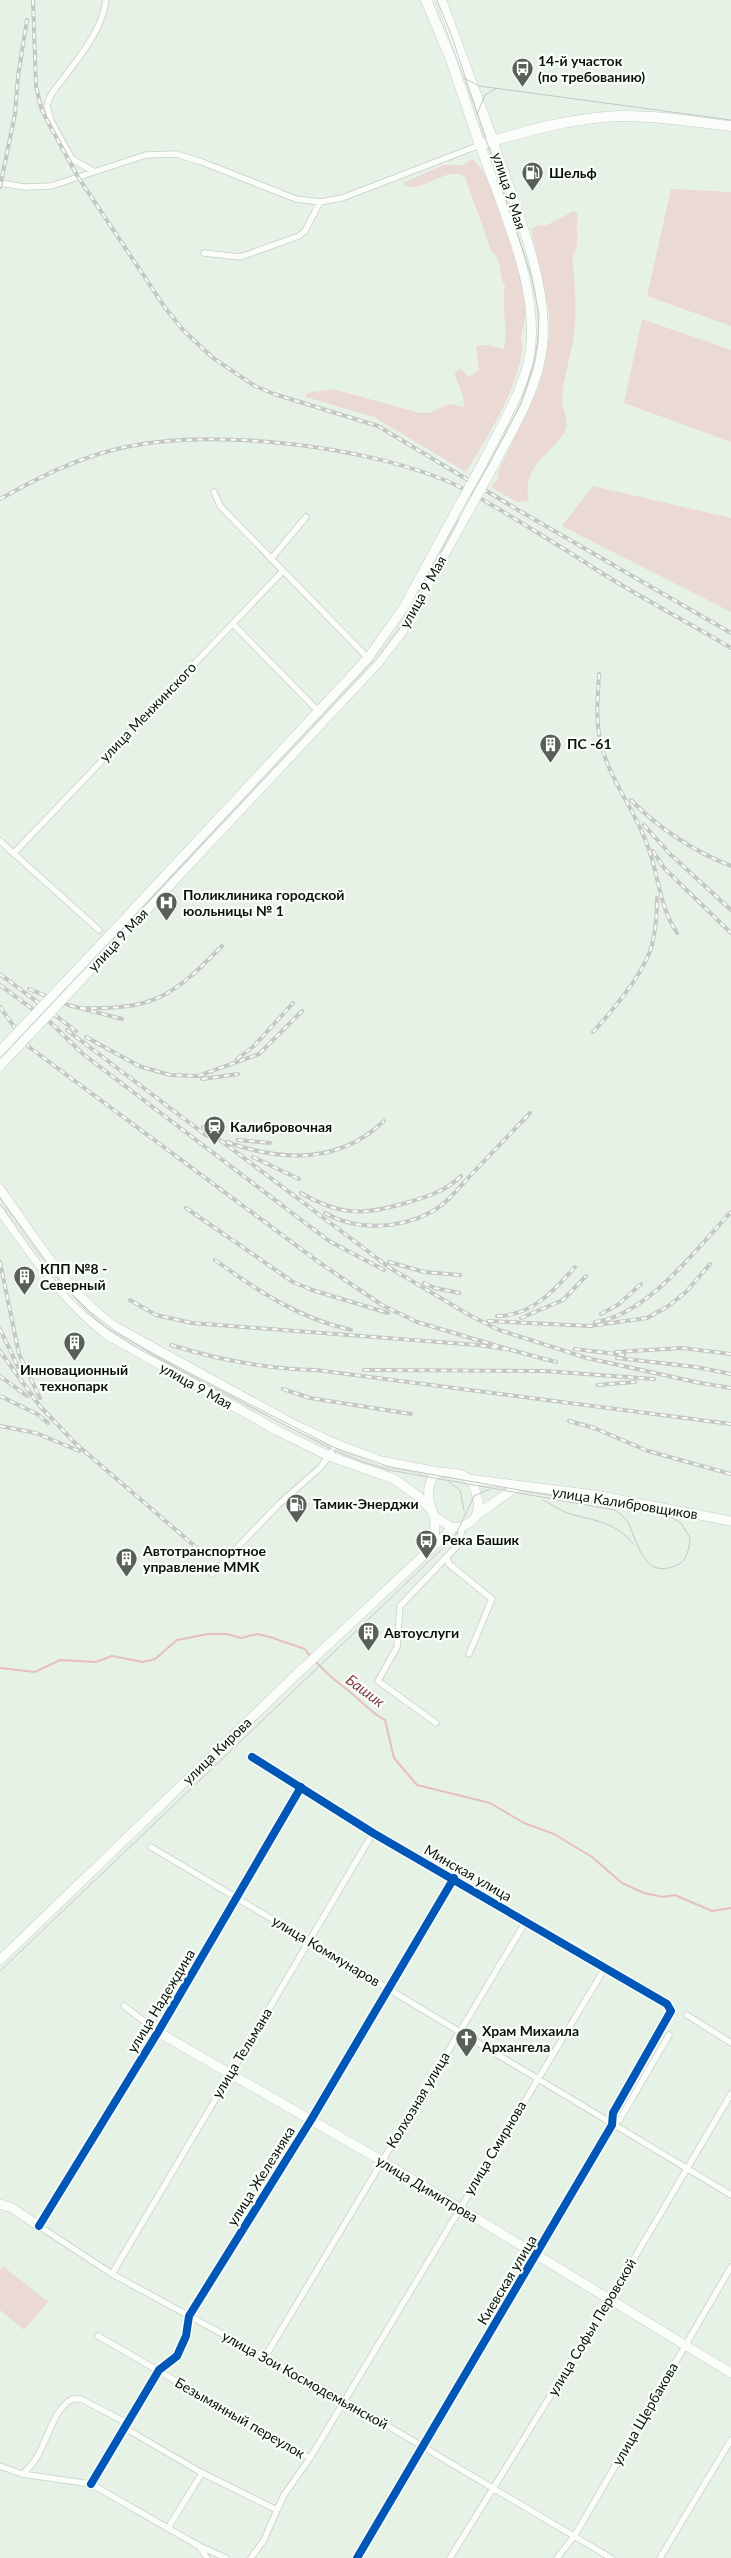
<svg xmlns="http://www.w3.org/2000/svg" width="731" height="2558" font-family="Lato,sans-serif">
<rect width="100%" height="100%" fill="#e7f2e6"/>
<path fill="#ebd9d5" d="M472,159C490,174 495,201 503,223C511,248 524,276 526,303C527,315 523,326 521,337C521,342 523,347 522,352C515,394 488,436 466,472L374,417L306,397V393L333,389L420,413H429L449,404L464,407L463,397L454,372L461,369L469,377L479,370L476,346L487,345L504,349C508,326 501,307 505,286C497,272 504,263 491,250L465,177C447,163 417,199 403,183L443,165H463Z
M671,189L731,192V326L647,296Z
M574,211L578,215C574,230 582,241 572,258C575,281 577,311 574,335C571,356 563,378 562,399C562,411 571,421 564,433C548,457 521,467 529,501L517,502L491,487L499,477L498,472L537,391L544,368L549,339V314L531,229L539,225L545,226Z
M642,319L731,350V442L624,403Z
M593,486L731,518V612L562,526Z
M3,2266L48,2302L24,2330L0,2310V2270Z"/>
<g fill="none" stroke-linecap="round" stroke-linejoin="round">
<path stroke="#e6bfbe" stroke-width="2" d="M315,1661C325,1672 333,1679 345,1688C359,1698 369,1712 385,1720L394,1758L417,1785L490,1803L524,1823L554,1834L592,1857L622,1883L644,1893L663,1897L675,1895L712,1911L731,1908
M0,1668L35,1672L60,1660L96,1662L112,1656L143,1662L155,1659L177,1640L208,1634H227L241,1638L257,1634L270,1637L305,1649L310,1656"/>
<defs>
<path id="street" d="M93,171L72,159L51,121L47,106C49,95 56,87 63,79C81,54 102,31 106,0
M0,183L24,187L51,186L146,155L176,154L202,162L296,199L320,202L342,198L480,145
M204,253L240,257L299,236L305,231L320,202
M214,492L220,506L368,658
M271,559L306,517
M233,624L320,713
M0,841L99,930
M14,853L282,572
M447,1558L449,1564L492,1599L469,1654
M212,1574L279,1504L321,1467L336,1444
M436,1723L378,1681L397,1647L400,1606L458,1545L463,1526
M252,1757L373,1833L667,2004L671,2011L613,2113L612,2125L357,2558
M151,1847C345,1962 538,2079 731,2195
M124,2006L158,2032L301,1787
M687,2015L731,2043
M612,2125L620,2119L669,2035
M39,2226L112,2274L344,2400L611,2558
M112,2274L373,1833
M98,2336C169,2376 238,2419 310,2458L284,2495L277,2510L202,2473L125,2428
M265,2357L526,1921
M310,2458L605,1968
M0,2466L22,2474L91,2484L199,2546L207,2558
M22,2474C48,2455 47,2414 72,2399H81L127,2423
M91,2484L159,2370L177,2356L186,2336L189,2316L311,2120L454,1878
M168,2528L202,2473
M199,2546L226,2558
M251,2558L264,2540L277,2510
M450,2558L609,2301L731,2094
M557,2558L575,2535L731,2267
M660,2558L731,2440"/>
<path id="secondary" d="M480,145C502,210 544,295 528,363C519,399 498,431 482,464
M492,469C509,436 530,403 539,366C557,296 515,208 493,141
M104,941L368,658L404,607L455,513
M111,948L377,664L401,633L464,519
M0,1189C34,1237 64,1288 112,1325L293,1424L336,1444L381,1461L438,1472
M0,1210C32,1255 62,1299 106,1334L278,1431L329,1456L394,1479L419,1497L432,1511
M438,1472C447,1473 461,1472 469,1479C472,1482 475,1488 476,1493C483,1513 474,1526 453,1528L435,1517C428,1504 424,1482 438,1472Z
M468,1479L595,1495L731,1521
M478,1514L518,1486
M434,1544L435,1517
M0,1960L300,1671L453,1528
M0,2204L12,2208L39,2226L158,2032L382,2161L731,2373"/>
<path id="primary" d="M426,0L450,57L480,145C525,131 572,118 619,116C656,115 694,122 731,126
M441,0L493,141"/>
</defs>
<use href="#street" stroke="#c6cfc6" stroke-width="7"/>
<use href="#secondary" stroke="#c6cfc6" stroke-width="10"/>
<use href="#primary" stroke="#c6cfc6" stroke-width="11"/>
<use href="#street" stroke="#fbfdfb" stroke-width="5.5"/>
<use href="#secondary" stroke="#fbfdfb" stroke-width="9"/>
<use href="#primary" stroke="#fbfdfb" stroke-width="10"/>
<path stroke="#c4c7c4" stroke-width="1" d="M464,78L479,86L731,120
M477,114L485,95L497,88
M0,1060L377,659L398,631L410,611L521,404L534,363L538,340L539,315L532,278L452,37L437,0
M0,1198L65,1287L89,1311L115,1331L156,1356L335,1448L390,1467L671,1517L681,1523L690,1538C689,1549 687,1562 675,1566C645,1578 639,1547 630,1527C627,1519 622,1515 615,1510L389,1470L363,1462L333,1450L141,1350C122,1339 104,1327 87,1313C52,1282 27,1242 0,1204
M449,1482L460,1490L464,1510
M543,1500C551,1504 559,1510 567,1513C594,1521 615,1521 633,1544
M0,1971L444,1547L456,1534L474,1496L490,1489"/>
<defs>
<path id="rail" d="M33,0L36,86L41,108L49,124L78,177L166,309L184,331L213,358L255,386L274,394L378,426L518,510L731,633
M0,187L15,114L18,76L27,20
M0,499C38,478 75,459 117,449C206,427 357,445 442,479C463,487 483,500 502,511C535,531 568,551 600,572C643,599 688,622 731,648
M599,674C598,697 595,721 601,743C609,780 636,811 648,847C659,876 659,906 677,933
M631,800C658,828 695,852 731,866
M644,825L670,854L731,910
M653,851L664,868L731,933
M0,974L76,1031
M0,985L50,1022L83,1054L329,1241L384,1270
M29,989L68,1005L122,1019
M0,1007L29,1047L320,1263L382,1305L417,1322L511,1350L478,1345L192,1323L156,1315L130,1300
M80,1008C154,1010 172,997 222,946
M67,1030L207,1136
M593,1032C613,1010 644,974 652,945C656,929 657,914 657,898
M86,1037L139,1066L170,1075L198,1076L259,1054L302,1011
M237,1059L254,1046L293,1003
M202,1079L238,1074
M203,1127L390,1268L471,1316L499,1330L587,1358L700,1383
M238,1140L270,1143
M227,1142C283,1162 339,1164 384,1121
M253,1157L299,1179
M301,1193C342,1217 365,1215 409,1202C429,1196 446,1191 461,1176
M186,1208L293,1282L312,1290L388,1313
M325,1213C356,1231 400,1229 431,1212C446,1204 458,1189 470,1176C490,1155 510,1134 530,1113
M215,1260C258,1291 298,1318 351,1330
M0,1262L19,1354L40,1398
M389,1262L424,1272L460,1275
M424,1283L435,1288L459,1293
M601,1314L619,1304L641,1284
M497,1316C531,1316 554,1291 575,1267
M521,1318L563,1300L586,1276
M488,1321L590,1326L647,1318L667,1307L686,1292L710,1264
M595,1322C648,1315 696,1249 731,1212
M0,1329L18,1367
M171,1345C219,1360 266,1369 316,1370L731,1424
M575,1349L624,1355
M511,1350L556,1362
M0,1351L39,1405L76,1444L197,1548
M616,1352L682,1348L731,1354
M617,1358L696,1367L731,1374
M364,1370L544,1371L654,1379
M0,1376L27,1396
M694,1382L731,1388
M598,1385L635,1382
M283,1389L310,1398L411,1414
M0,1396L37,1414L48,1423
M569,1421L594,1428L648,1451L731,1474
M0,1426L36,1433L79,1451"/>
</defs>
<use href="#rail" stroke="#c4c7c4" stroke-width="4"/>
<use href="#rail" stroke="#fafefa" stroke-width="2" stroke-dasharray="5.5" stroke-linecap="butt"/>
<defs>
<path id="secondary-bridge" d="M455,513L482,464
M464,519L492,469
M0,1051L104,941
M0,1066L111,948"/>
</defs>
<use href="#secondary-bridge" stroke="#c6cfc6" stroke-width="10" stroke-linecap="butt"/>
<use href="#secondary-bridge" stroke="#fbfdfb" stroke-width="9"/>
<defs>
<path id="cycleway" d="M252,1757L373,1833L667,2004L671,2011L613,2113L612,2125L357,2558
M39,2226L158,2032L301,1787
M91,2484L159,2370L177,2356L186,2336L189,2316L311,2120L454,1878"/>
</defs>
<use href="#cycleway" stroke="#fafefa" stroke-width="11"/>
<use href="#cycleway" stroke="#0057b8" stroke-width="8"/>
</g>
<defs>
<symbol id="bus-pin" viewBox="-11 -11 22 30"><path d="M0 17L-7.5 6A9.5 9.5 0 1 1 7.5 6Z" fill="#586058" stroke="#fafefa"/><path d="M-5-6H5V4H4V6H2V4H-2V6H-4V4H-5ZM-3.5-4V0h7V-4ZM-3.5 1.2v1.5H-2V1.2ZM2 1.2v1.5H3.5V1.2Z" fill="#fff"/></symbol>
<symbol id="fuel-pin" viewBox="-11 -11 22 30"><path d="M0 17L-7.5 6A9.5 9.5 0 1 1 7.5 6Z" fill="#586058" stroke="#fafefa"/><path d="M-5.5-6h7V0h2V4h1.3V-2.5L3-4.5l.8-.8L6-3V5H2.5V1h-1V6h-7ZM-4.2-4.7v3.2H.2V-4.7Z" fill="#fff"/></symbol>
<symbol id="building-pin" viewBox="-11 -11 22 30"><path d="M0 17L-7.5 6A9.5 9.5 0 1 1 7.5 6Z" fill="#586058" stroke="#fafefa"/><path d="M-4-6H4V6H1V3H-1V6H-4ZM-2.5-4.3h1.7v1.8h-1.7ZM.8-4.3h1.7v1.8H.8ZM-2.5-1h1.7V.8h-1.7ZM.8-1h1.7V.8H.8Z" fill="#fff"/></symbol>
<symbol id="hospital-pin" viewBox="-11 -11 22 30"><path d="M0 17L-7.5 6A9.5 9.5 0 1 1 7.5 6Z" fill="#586058" stroke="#fafefa"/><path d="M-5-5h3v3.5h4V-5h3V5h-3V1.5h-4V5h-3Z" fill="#fff"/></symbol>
<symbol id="station-pin" viewBox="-11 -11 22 30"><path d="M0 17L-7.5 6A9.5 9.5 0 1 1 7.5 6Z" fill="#586058" stroke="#fafefa"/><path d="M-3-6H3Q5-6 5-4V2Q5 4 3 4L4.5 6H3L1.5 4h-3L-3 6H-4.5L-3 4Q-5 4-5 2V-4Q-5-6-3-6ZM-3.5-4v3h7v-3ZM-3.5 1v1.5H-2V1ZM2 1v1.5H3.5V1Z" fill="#fff"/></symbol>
<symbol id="church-pin" viewBox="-11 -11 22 30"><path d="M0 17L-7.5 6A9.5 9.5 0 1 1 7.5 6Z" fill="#586058" stroke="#fafefa"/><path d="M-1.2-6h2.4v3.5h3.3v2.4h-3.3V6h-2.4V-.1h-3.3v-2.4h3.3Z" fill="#fff"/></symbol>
</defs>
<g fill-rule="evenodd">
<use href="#bus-pin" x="510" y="56" width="25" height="34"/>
<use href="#fuel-pin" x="520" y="160" width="25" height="34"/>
<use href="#building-pin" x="538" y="732" width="25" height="34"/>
<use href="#hospital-pin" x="154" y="890" width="25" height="34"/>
<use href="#station-pin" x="202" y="1114" width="25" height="34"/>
<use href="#building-pin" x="12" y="1264" width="25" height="34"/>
<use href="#building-pin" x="62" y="1330" width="25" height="34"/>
<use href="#fuel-pin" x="284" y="1492" width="25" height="34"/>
<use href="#bus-pin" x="414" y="1528" width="25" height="34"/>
<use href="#building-pin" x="114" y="1546" width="25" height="34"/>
<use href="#building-pin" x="356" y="1620" width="25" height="34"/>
<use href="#church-pin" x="454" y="2026" width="25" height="34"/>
</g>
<g text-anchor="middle" stroke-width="4.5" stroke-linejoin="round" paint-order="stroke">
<g font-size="14" font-weight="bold" fill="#0b120b" stroke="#fafefa" text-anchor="start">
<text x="538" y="66">14-й участок<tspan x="538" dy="16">(по требованию)</tspan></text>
<text x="549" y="178">Шельф</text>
<text x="567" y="749">ПС -61</text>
<text x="183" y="900">Поликлиника городской<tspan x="183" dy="16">юольницы № 1</tspan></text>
<text x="230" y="1132">Калибровочная</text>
<text x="40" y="1274">КПП №8 -<tspan x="40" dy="16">Северный</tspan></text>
<text x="74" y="1375" text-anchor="middle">Инновационный<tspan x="74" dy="16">технопарк</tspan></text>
<text x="313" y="1509">Тамик-Энерджи</text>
<text x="442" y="1545">Река Башик</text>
<text x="143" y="1556">Автотранспортное<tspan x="143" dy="16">управление ММК</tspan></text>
<text x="384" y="1638">Автоуслуги</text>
<text x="482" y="2036">Храм Михаила<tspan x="482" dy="16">Архангела</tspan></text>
</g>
<g font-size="14" fill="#0b120b" stroke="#fafefa">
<text transform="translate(509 191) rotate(72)" y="5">улица 9 Мая</text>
<text transform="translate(423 592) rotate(-61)" y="5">улица 9 Мая</text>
<text transform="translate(148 712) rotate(-46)" y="5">улица Менжинского</text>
<text transform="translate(118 940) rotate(-47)" y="5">улица 9 Мая</text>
<text transform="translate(196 1386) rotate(29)" y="5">улица 9 Мая</text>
<text transform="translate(625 1503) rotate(9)" y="5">улица Калибровщиков</text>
<text transform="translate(217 1751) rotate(-44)" y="5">улица Кирова</text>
<text transform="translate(468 1873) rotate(30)" y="5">Минская улица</text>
<text transform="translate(326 1951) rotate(31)" y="5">улица Коммунаров</text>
<text transform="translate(161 2001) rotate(-59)" y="5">улица Надеждина</text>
<text transform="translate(242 2053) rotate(-59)" y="5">улица Тельмана</text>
<text transform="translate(418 2100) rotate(-59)" y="5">Колхозная улица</text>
<text transform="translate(495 2148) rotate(-59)" y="5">улица Смирнова</text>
<text transform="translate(261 2176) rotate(-58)" y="5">улица Железняка</text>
<text transform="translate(427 2189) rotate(31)" y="5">улица Димитрова</text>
<text transform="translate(507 2280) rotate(-59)" y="5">Киевская улица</text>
<text transform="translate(592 2327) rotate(-59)" y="5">улица Софьи Перовской</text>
<text transform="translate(305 2380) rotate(29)" y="5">улица Зои Космодемьянской</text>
<text transform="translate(645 2414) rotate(-60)" y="5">улица Щербакова</text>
<text transform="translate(240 2418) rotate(30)" y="5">Безымянный переулок</text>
</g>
<g font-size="15" font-style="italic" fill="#813842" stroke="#fafefa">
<text transform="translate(365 1691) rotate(37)" y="5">Башик</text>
</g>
</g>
</svg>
